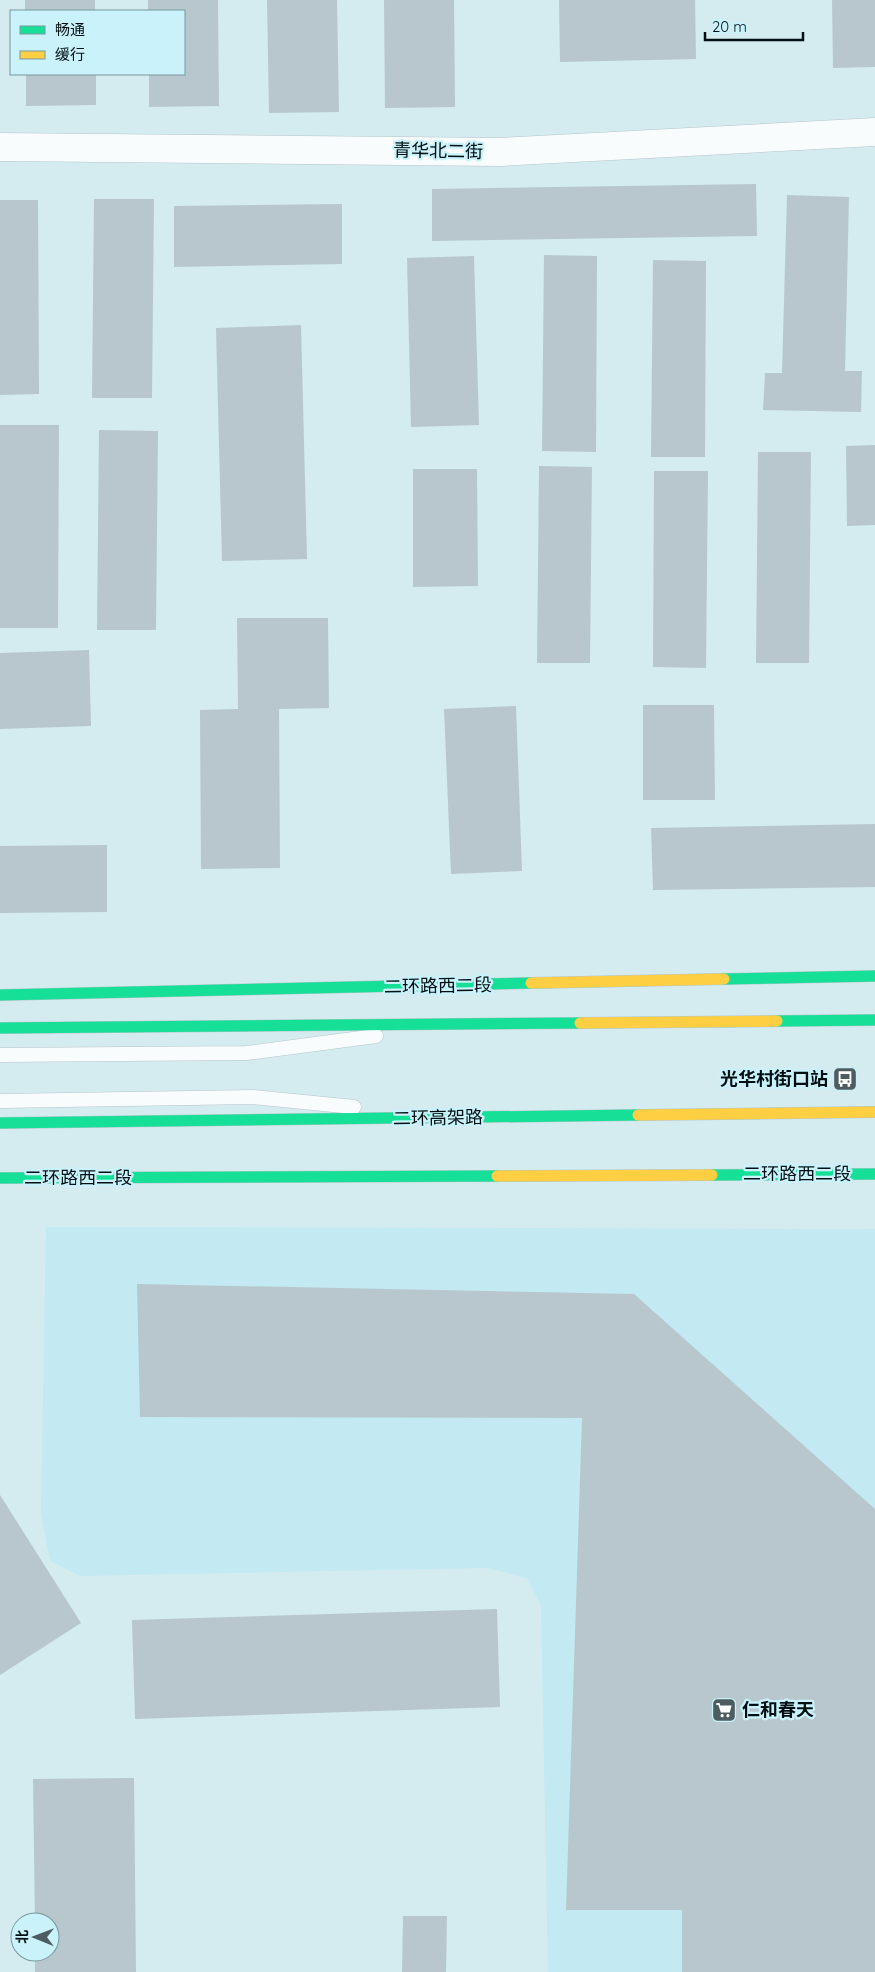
<svg xmlns="http://www.w3.org/2000/svg" width="875" height="1972" font-family="Quicksand,'Noto Sans SC',sans-serif">
<rect width="100%" height="100%" fill="#d4ebf0"/>
<path fill="#c3e9f2" d="M46,1227L875,1229V1972H548L541,1605L527,1578L488,1568L80,1576L50,1561L41,1514Z"/>
<path fill="#b7c7cd" d="M25,0H95V11H25Z
M148,0H218L219,106L149,107V74H184V11H148Z
M267,0H337L339,112L269,113Z
M384,0H454L455,107L385,108Z
M559,0H695L696,59L560,62Z
M832,0H875V67L833,68Z
M26,74H96V105L26,106Z
M756,184L757,236L432,241V189Z
M787,195L849,197L845,371H862L861,412L763,410L765,373H782Z
M94,199H154L152,398H92Z
M0,200H38L39,394L0,395Z
M342,204V264L174,267V206Z
M544,255L597,256L596,452L542,451Z
M474,256L479,425L411,427L407,258Z
M653,260L706,261L705,457H651Z
M301,325L307,559L222,561L216,328Z
M0,425H59L58,628H0Z
M99,430L158,431L156,630H97Z
M875,445V525L847,526L846,446Z
M758,452H811L809,663H756Z
M539,466L592,467L590,663H537Z
M413,469H477L478,586L413,587Z
M654,471H708L706,668L653,667Z
M237,618H328L329,708L279,709L280,868L201,869L200,710L238,709Z
M89,650L91,726L0,729V653Z
M643,705H714L715,800H643Z
M516,706L522,871L451,874L444,709Z
M875,824V887L653,890L651,828Z
M107,845V912L0,913V846Z
M137,1284L634,1294L875,1509V1972H682V1910H566L582,1418L140,1417Z
M0,1495L81,1623L0,1675Z
M497,1609L500,1707L135,1719L132,1620Z
M134,1778L136,1972H35V1952H50V1922H35L33,1779Z
M403,1916H447L446,1972H402Z"/>
<g fill="none" stroke-linecap="round" stroke-linejoin="round">
<defs>
<path id="lane" d="M0,1055L247,1053L376,1036
M0,1101L253,1097L354,1107"/>
<path id="street" d="M0,147L500,152L875,132"/>
<path id="fast" d="M724,979L875,976
M0,995L531,983
M777,1021L875,1020
M0,1028L580,1023
M0,1123L638,1115
M712,1175L875,1174
M0,1178L497,1176"/>
<path id="slow" d="M531,983L724,979
M580,1023L777,1021
M638,1115L875,1112
M497,1176L712,1175"/>
</defs>
<use href="#lane" stroke="#b4c5c9" stroke-width="15"/>
<use href="#street" stroke="#b4c5c9" stroke-width="29"/>
<use href="#fast" stroke="#b4c5c9" stroke-width="12"/>
<use href="#slow" stroke="#b4c5c9" stroke-width="12"/>
<use href="#lane" stroke="#f9fcfd" stroke-width="14"/>
<use href="#street" stroke="#f9fcfd" stroke-width="28"/>
<use href="#fast" stroke="#16e098" stroke-width="11"/>
<use href="#slow" stroke="#ffcf43" stroke-width="11"/>
</g>
<defs>
<symbol id="bus-square" viewBox="-11 -11 22 22"><rect x="-9" y="-9" width="18" height="18" rx="4" fill="#4c5c60" stroke="#c9f2fb"/><path d="M-5-6H5V4H4V6H2V4H-2V6H-4V4H-5ZM-3.5-4V0h7V-4ZM-3.5 1.2v1.5H-2V1.2ZM2 1.2v1.5H3.5V1.2Z" fill="#fff"/></symbol>
<symbol id="supermarket-square" viewBox="-11 -11 22 22"><rect x="-9" y="-9" width="18" height="18" rx="4" fill="#4c5c60" stroke="#c9f2fb"/><path d="M-6-5.5h2.5l.6 2H6L4.5 2H-2.5L-4.4-4H-6ZM-1.5 3.2a1.3 1.3 0 1 0 .1 0ZM3 3.2a1.3 1.3 0 1 0 .1 0Z" fill="#fff"/></symbol>
</defs>
<g fill-rule="evenodd">
<use href="#bus-square" x="831" y="1065" width="28" height="28"/>
<use href="#supermarket-square" x="710" y="1696" width="28" height="28"/>
</g>
<g text-anchor="middle" stroke-width="4.5" stroke-linejoin="round" paint-order="stroke">
<g font-size="18" fill="#020f12" stroke="#c9f2fb">
<text transform="translate(438 151) rotate(1)" y="6">青华北二街</text>
<text transform="translate(438 986) rotate(-1)" y="6">二环路西二段</text>
<text transform="translate(438 1118) rotate(-1)" y="6">二环高架路</text>
<text x="797" y="1180">二环路西二段</text>
<text x="78" y="1184">二环路西二段</text>
</g>
<g font-size="18" font-weight="bold" fill="#020f12" stroke="#c9f2fb" text-anchor="end">
<text x="828" y="1085">光华村街口站</text>
<text x="742" y="1716" text-anchor="start">仁和春天</text>
</g>
</g>
<rect x="10" y="10" width="175" height="65" fill="#c9f2fb" stroke="#79979e"/>
<rect x="20" y="26" width="25" height="8" fill="#16e098" stroke="#79979e"/>
<text x="55" y="35" font-size="15" fill="#020f12">畅通</text>
<rect x="20" y="51" width="25" height="8" fill="#ffcf43" stroke="#79979e"/>
<text x="55" y="60" font-size="15" fill="#020f12">缓行</text>
<g transform="translate(35 1937) rotate(271)"><circle r="24" fill="#c9f2fb" stroke="#79979e"/>
<path d="M0-4L9 19L0 12L-9 19Z" fill="#4c5c60"/>
<text y="-8" font-size="14" font-weight="bold" text-anchor="middle" fill="#020f12">北</text>
</g>
<path d="M705 32v8h98v-8" fill="none" stroke="#020f12" stroke-width="2.5"/>
<text x="712" y="32" font-size="15" fill="#020f12" stroke="#c9f2fb" stroke-width="4" paint-order="stroke">20 m</text>
</svg>
